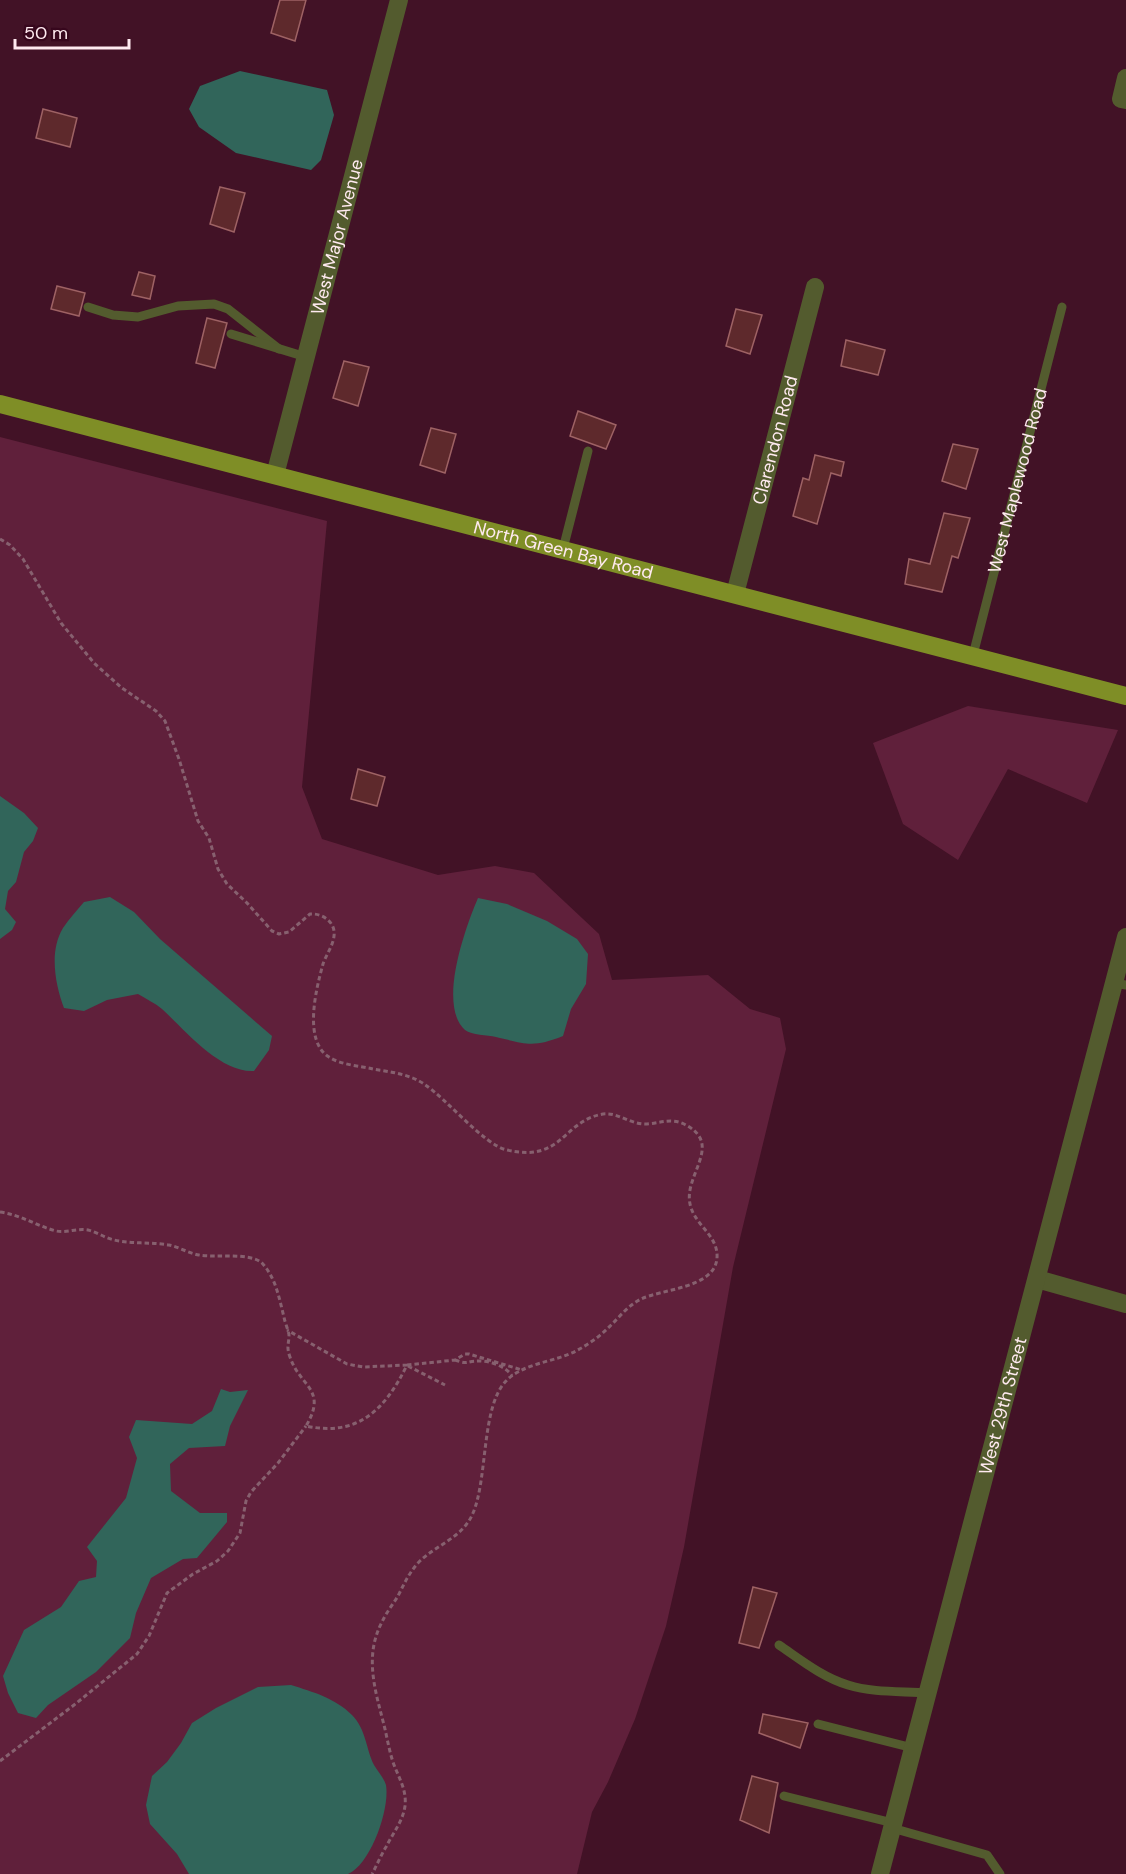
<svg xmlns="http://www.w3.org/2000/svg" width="1126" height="1874" font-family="'DM Sans',sans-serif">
<rect width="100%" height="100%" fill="#421226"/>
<path fill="#60203b" d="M0,437L327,521L302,787L322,839L438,875L495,866L534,873L599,934L612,980L708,975L750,1009L780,1018L786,1049L733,1267L684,1547L666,1626L635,1719L608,1782L592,1812L577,1874H0Z
M968,706L1118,730L1087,803L1008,769L958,860L903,824L873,743Z"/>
<path fill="#31655a" d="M240,71L327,90L334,115L321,160L311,170L236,153L199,127L189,109L200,86Z
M0,796L24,813L38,828L33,841L24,852L16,882L8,891L5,909L16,922L12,930L0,939Z
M110,897L134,912L160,939L272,1036L269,1050L254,1071C220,1073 185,1030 162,1009C155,1003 146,999 138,994L107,1000L84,1011L64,1008C55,984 49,951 63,928C69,919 77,910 84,902Z
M478,898L507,904L547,921L577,939L588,954L586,984L571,1009L563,1036C533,1048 526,1044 496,1037C487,1035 472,1035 465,1030C437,1005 466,926 478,898Z
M221,1389L230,1392L248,1390L230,1426L225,1446L189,1448L170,1464L171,1491L200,1513H227V1522L197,1558L183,1559L151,1578L136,1613L130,1638L96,1672L48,1705L36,1718L18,1713L8,1693L3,1676L24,1630L61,1607L79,1581L96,1577L97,1561L87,1547L126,1498L137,1458L129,1437L136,1420L192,1424L212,1411Z
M291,1685C313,1692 335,1698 352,1715C366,1729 366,1749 374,1765C378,1772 384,1778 386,1785C390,1809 371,1864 348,1874H189L177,1854L150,1824L146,1805L152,1776L167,1762L181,1743L192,1723L216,1708L258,1687Z"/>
<path fill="#5e292c" stroke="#9e6264" stroke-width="1.5" d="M280,0H306L295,41L271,33Z
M43,109L77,118L70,147L36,138Z
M220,187L245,193L234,232L210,224Z
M139,272L155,276L150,299L132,295Z
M57,286L85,293L79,316L51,309Z
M736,309L762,315L750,354L726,346Z
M207,318L227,323L215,368L196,363Z
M846,340L885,350L878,375L841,366Z
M344,361L369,367L358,406L333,398Z
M578,411L616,425L606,449L570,436Z
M431,428L456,434L445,473L420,465Z
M953,444L978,449L966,489L942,481Z
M815,455L844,462L841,476L831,473L817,524L793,516L803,478L809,480Z
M944,513L970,518L958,558L952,556L942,592L905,584L909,559L930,564Z
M358,769L385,777L377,806L351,799Z
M753,1587L777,1593L759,1648L739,1643Z
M763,1714L808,1723L800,1748L759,1733Z
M752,1776L778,1783L769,1833L740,1820Z"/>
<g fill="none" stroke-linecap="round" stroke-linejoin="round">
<path stroke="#87606f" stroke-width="3" stroke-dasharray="4.5 3" stroke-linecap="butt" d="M0,539L10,545L23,559L61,623L94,663L122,688L156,711L165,721L179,759L198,821L209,838L218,869L227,884L247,903L272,931L279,934L289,932L310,914C322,913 336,922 334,936C333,946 326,955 323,964C316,989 303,1041 329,1057C341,1065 360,1066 373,1069C391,1072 409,1074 424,1084C447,1099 484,1145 507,1150C563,1163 562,1121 603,1114C618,1112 631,1125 647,1124C660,1123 671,1118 684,1124C718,1141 695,1164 690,1190C684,1222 719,1231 717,1258C715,1288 662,1289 641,1299C627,1306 618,1319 607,1329C598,1338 587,1345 576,1351C555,1362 523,1363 506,1381C481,1407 488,1478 473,1513C463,1538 435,1545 418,1563C409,1573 404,1584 398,1596C393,1604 386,1613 382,1622C364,1656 375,1690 384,1725C387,1737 389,1750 393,1762C398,1777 407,1789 405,1806C403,1821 393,1833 386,1847C381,1855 377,1865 372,1874
M0,1212C21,1215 37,1226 56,1231C67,1233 77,1228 88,1230C97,1232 105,1238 114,1240C132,1244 151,1242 169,1245C179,1247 188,1253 199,1255C215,1258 250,1252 262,1263C276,1278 279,1298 284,1317C285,1323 288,1329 289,1335C289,1344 286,1346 290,1357C300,1387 328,1389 306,1426C358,1437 385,1410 407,1365L363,1367L347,1364L287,1330
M455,1360C469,1365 466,1361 478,1361C489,1360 507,1367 512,1376
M407,1365L455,1360L465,1354H469L522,1370
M408,1366L445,1385
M0,1761L74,1705L137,1654L149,1636L167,1593L193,1574L217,1561L228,1551L240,1533L246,1501L251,1492L278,1463L306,1426"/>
<g stroke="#535b2e" stroke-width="9">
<path d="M88,307L113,315L138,317L178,306L214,304L228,309L279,349"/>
<path d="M231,334L306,357"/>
<path d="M563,549L588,451"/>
<path id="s1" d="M973,655L1062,307"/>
<path d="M1114,983L1126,985"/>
<path d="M779,1645C801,1660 822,1677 848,1685C873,1693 902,1691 928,1693"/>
<path d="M818,1724L913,1748"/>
<path d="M784,1796L893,1823"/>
<path d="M892,1828L987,1855L1000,1874"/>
</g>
<g stroke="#535b2e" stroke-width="18">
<path d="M1126,78L1121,99L1126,100"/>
<path id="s2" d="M735,594L815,287"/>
<path d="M1037,1279L1126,1304"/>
<path id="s3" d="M880,1874L1126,937"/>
</g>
<path stroke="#535b2e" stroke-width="18" id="s4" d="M275,475L399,0"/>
<path stroke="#7f8e26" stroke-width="18" id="s5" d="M0,404L1126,696"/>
</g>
<g text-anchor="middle" stroke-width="4.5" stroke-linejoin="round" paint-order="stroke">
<g font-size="18" fill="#ffeaf0" stroke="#37071d">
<text dy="6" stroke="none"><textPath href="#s4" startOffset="246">West Major Avenue</textPath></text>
<text dy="6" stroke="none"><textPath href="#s2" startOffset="159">Clarendon Road</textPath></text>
<text dy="6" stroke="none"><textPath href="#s1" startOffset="180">West Maplewood Road</textPath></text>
<text dy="6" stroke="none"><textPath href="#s5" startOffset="582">North Green Bay Road</textPath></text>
<text dy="6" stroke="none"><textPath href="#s3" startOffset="484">West 29th Street</textPath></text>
</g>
</g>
<path d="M15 39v9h114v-9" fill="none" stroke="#ffeaf0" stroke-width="3"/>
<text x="24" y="39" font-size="18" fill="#ffeaf0" stroke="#37071d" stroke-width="4.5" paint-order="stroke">50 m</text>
</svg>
